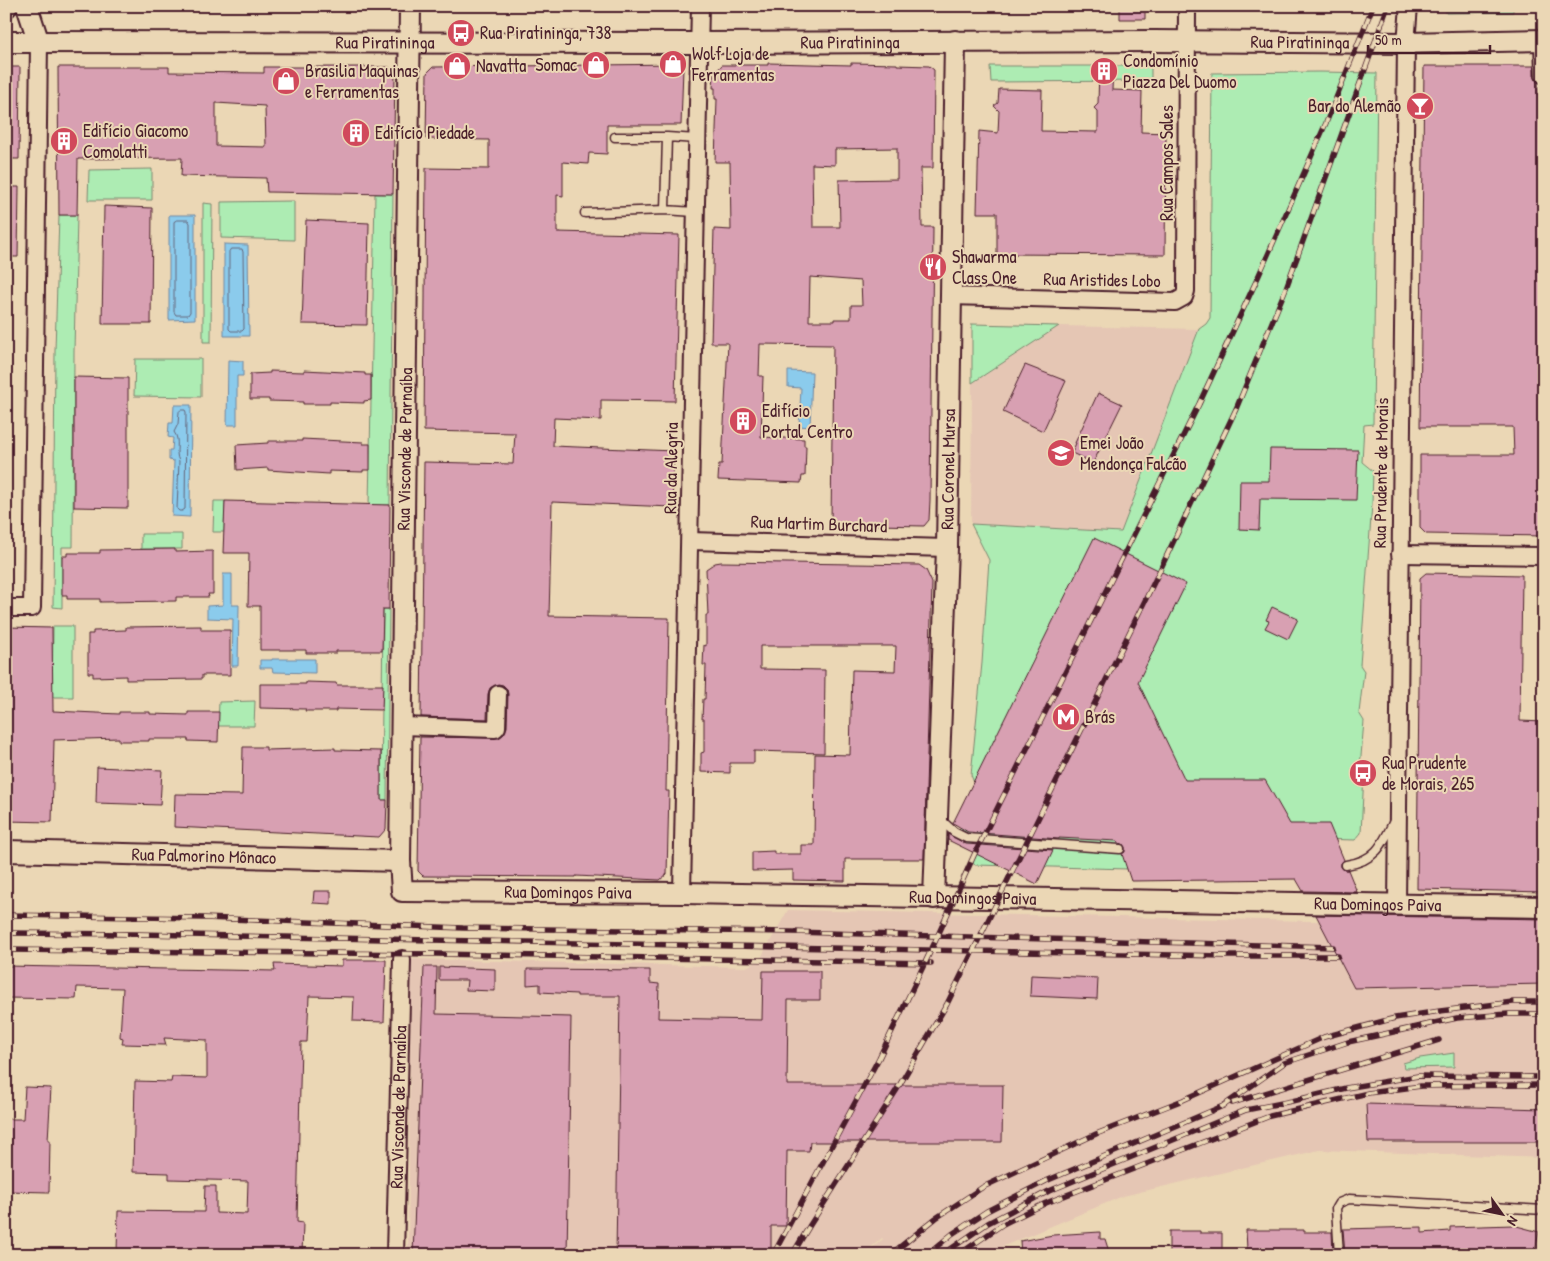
<svg xmlns="http://www.w3.org/2000/svg" width="1550" height="1261" font-family="'Patrick Hand',sans-serif">
<rect width="100%" height="100%" fill="#ebd7b5"/>
<filter id="ink" filterUnits="userSpaceOnUse"><feTurbulence type="fractalNoise" baseFrequency=".02" numOctaves="2"/><feDisplacementMap in="SourceGraphic" scale="10" xChannelSelector="R" yChannelSelector="G"/><feConvolveMatrix kernelMatrix="1 2 1 2 8 2 1 2 1" color-interpolation-filters="sRGB"/></filter>
<g filter="url(#ink)">
<path fill="#e5c6b4" d="M1059,326L1199,329L1121,532L971,524L972,383Z
M788,910L1544,926V1158L1319,1150L1123,1196L999,1248L989,1255H864L883,1239L882,1238L862,1255H408L411,959L746,967L759,961Z"/>
<path fill="#adecb3" stroke="#7c866f" d="M1446,6H1513V12L1446,13Z
M990,66H1151V81L991,82Z
M1320,72L1377,73L1373,424L1364,425L1362,462L1373,471L1372,504L1360,665L1364,671L1359,713L1364,721L1360,768L1364,774L1361,833L1355,840L1317,839L1129,869L975,865L970,861L978,852L954,840L978,793L971,775L982,663L989,560L971,524L1121,532L1199,329L1206,324L1210,318L1212,73Z
M152,169V200H88L89,170Z
M375,194H393L390,505H369Z
M294,201V240L221,238V202Z
M203,203L212,204L211,342H203Z
M59,215H77L74,351L73,547H62V608L53,607L55,351Z
M972,324L1059,326L972,383Z
M135,359H201V397L134,396Z
M214,501H225L224,532H213Z
M141,534H182V549H141Z
M383,609H389L387,800H381Z
M53,626H73V697H52Z
M255,701L254,726H218L219,702Z
M1454,1053V1067L1404,1068L1403,1063L1420,1058Z"/>
<path fill="#8bcbec" stroke="#71869f" d="M169,215H195V319L169,320Z
M224,244L248,245L249,336H224Z
M228,360L243,361V376H237V425H227Z
M788,371L812,372L810,427L799,426L801,388L788,387Z
M174,405H191L190,517L172,516L174,461L169,460V450H172L173,438L168,437L169,423H173Z
M223,574H232V605H239L238,666H232L233,619L207,618V606L223,605Z
M272,659H315V673L273,672L272,668H260V660H272Z"/>
<g fill="none" stroke-linecap="round" stroke-linejoin="round">
<path stroke="#646478" stroke-width="1" d="M177,220H188L190,223V312L188,315H176L174,312V222Z
M231,249H242L243,252L244,329L242,331H231L229,329V252Z
M181,410H185L186,412L185,509L182,511H179L177,509L179,461C174,452 181,441 174,432L178,424L179,412Z"/>
</g>
<path fill="#d8a0b2" stroke="#4a1f2b" fill-rule="evenodd" d="M1120,6H1145V19H1120Z
M768,63L851,65V63L897,64V65L929,66L934,70L933,168H921L922,227H933L930,500L929,520L924,526L831,524L833,345L760,344L759,376H763L761,437L804,439V446H806L805,476H802L801,483L718,480L719,464H722L728,343H711L714,229L731,230L730,162H715L717,99H715V88H713L714,74L722,65H768ZM897,148V179L839,180L840,227H813L812,164L835,165V149ZM810,277L861,281L862,305H851V319H834V321H809Z
M679,64L683,68L681,125H607V154L589,153L588,164L563,162V196L557,195V232L679,235L675,401L601,400V420L554,418L553,446L674,451L672,507L552,502L549,616L669,618L666,791H669L667,874L660,880L576,876V877L423,876L418,871L420,737L499,738L504,734L507,727L508,694L507,689L503,685L498,684L490,688L488,694L487,719L421,717L424,462L513,464L515,433L424,431L426,168L489,169V140L426,139L427,73L433,67Z
M1424,66H1534V76L1538,83L1544,264V536L1426,534L1420,528V455H1514L1513,427H1420Z
M6,67H20L19,159H6Z
M58,67H169V72L264,73V67H389L395,74L393,194L267,192L266,178L181,176L182,158L78,159L77,215H59ZM216,103L265,106L266,147L216,146Z
M1099,67H1113L1112,90L1142,91L1141,132L1166,133L1165,255L997,254V213H977L979,131L998,133L999,111L994,106L998,103L999,89L1042,90L1041,131L1098,132V112L1094,108L1098,104Z
M6,187H19L18,257H6Z
M104,206L152,208L151,324H102Z
M306,220L369,223L367,325L302,324Z
M1025,365L1066,381L1043,431L1003,412Z
M304,370L365,373V375H371V400L364,401V403L330,402V404H303V402L269,401V399H250V374L270,373V371L304,372Z
M74,377L128,378V508L74,507Z
M1098,393L1122,404L1093,463L1072,453L1076,443H1075Z
M302,439L363,442V444H370V470H363V472L329,471V474L268,470V468L237,470L236,445L268,443V441H302Z
M1270,449L1358,450L1356,500L1260,499L1259,530L1239,529L1240,481H1269Z
M225,501L390,505L389,609H383L382,651H336V653H306V650H260V606H248L249,553H223Z
M1094,538L1186,584L1138,682L1185,780H1265L1290,824H1329L1344,860L1341,863V867L1344,870H1348L1357,892L1303,891L1296,879L1131,881L1122,854L1125,852V847L1123,844L1118,843L1117,841L1059,838V839L968,832L953,823Z
M175,549V552L213,551V594H208L209,597H176V601L100,602V599H67V595H62V556H67V553H100V550Z
M721,562L919,565L926,570L932,583L924,859H845V881L793,880V870L752,871V852L774,851V854H801V845H814L815,754L850,755L852,670L895,671L896,646H760V669L825,670L824,753L754,751V763H730V773L701,772V753L704,752V719H702L703,699H705L706,665H703L704,645L706,646V615H708L706,569L715,563Z
M1426,573L1522,575L1520,721L1544,722V892L1417,889L1420,578Z
M1272,607L1298,619L1288,639L1265,628L1269,621L1266,620Z
M201,626V630H230V675H202V679L126,680V676L93,677V673H88V634H93V631L126,630V627Z
M6,627L52,628L53,711L119,714V712H150V714L188,715V712H219L218,742L188,741V739H149V741H119V738L54,740L52,822L6,821Z
M306,682L336,683L337,685H383L382,710L336,709V711H305L306,709L260,708V684H306Z
M243,747H266V750L335,748V750L381,751V800H387L386,829L379,837L174,827L175,794L242,795Z
M97,767L162,770L160,805L96,803Z
M948,834L966,844L1053,850L1037,884L948,840Z
M314,891H331V904L313,903Z
M1316,915L1544,919V984L1354,988Z
M342,960H386L384,1022L353,1021L354,997L309,996L307,1042H301L297,1222L303,1223L302,1255H189L117,1253L118,1211L204,1212L205,1186H216V1213L247,1214L248,1181L169,1179V1173L133,1172L135,1081L171,1082L172,1077L207,1078V1040L164,1038L166,1045L122,1044L123,1038L120,1037L123,988L77,987L76,999L6,998V966L275,971L274,964L342,966Z
M424,967H437L436,1014L571,1017L567,1255H413Z
M439,967L495,969V991L466,990L467,980H439Z
M527,969L650,970V983L659,984L658,1018L762,1020L763,971H820V1000H788L787,1085H1003L1002,1142H810L809,1151H787L786,1226H771V1255H616L620,996H577V994L540,992V984L527,985Z
M1031,975L1098,978L1097,999L1030,996Z
M25,1087L51,1088L48,1140H50L49,1192L6,1191V1119H23Z
M1366,1104L1544,1109V1142H1368Z
M1513,1225L1539,1232L1534,1255H1345L1343,1229L1422,1227V1233L1450,1231V1227Z
M1246,1230H1304V1232H1332L1333,1255H1258V1249H1247Z
M1169,1231H1200V1233H1222V1255H1169Z
M1100,1232V1239H1105L1110,1255H1021L1020,1241L1053,1235Z"/>
<g fill="none" stroke-linecap="round" stroke-linejoin="round">
<defs>
<path id="service" d="M667,137L697,139
M665,210L695,212
M585,213L665,210L667,137H615
M941,820L954,832L966,838L1120,849
M1346,865C1375,861 1382,846 1394,821
M1339,1255L1336,1208L1339,1203L1349,1199L1544,1210"/>
<g id="minor">
<path d="M1543,40L1544,75"/>
<path d="M950,296L1175,302L1184,297L1186,291L1187,6"/>
<path d="M690,541L947,548"/>
<path d="M1400,554L1544,556"/>
<path d="M6,608H32L39,43"/>
<path d="M402,726L495,729L497,727L498,694"/>
<path d="M682,893L700,6"/>
<path d="M1397,904L1406,43L1409,6"/>
<path id="s1" d="M395,1255L402,959"/>
</g>
<g id="tertiary">
<path d="M27,6L39,43"/>
<path id="s2" d="M410,6L400,861L402,891L682,893L1544,907"/>
<path d="M6,7L7,6"/>
<path id="s3" d="M6,42L699,43L1154,41L1406,43L1544,40"/>
<path id="s4" d="M6,851L400,861"/>
<path id="s5" d="M934,898L947,548L955,41"/>
</g>
</defs>
<use href="#service" stroke="#4a1f2b" stroke-width="11"/>
<use href="#minor" stroke="#4a1f2b" stroke-width="20"/>
<use href="#tertiary" stroke="#4a1f2b" stroke-width="24"/>
<use href="#service" stroke="#ebd7b5" stroke-width="8"/>
<use href="#minor" stroke="#ebd7b5" stroke-width="16"/>
<use href="#tertiary" stroke="#ebd7b5" stroke-width="20"/>
<defs>
<path id="rail" d="M6,915L204,918L463,928L792,932L1333,947
M6,933L137,934L1225,956H1338
M6,950L437,954L931,963
M1232,1103L1439,1040
M773,1255L879,1058L934,944L975,853L1199,404L1259,275L1326,123L1373,6
M792,1255L810,1225L896,1091L947,1004L1160,570L1236,409L1286,288L1388,6
M890,1255L936,1218L983,1187L1096,1134L1183,1100L1324,1037L1395,1018L1440,1011L1513,1002H1542
M927,1255L952,1234L987,1211L1046,1181L1223,1106L1284,1063L1348,1042L1457,1018L1508,1014H1542
M942,1255L988,1223L1049,1191L1246,1110L1292,1101L1346,1088L1418,1076L1544,1077
M958,1255L1003,1224L1046,1203L1270,1116L1368,1093L1421,1086L1544,1085"/>
</defs>
<use href="#rail" stroke="#4a1f2b" stroke-width="5.5"/>
<use href="#rail" stroke="#ebd7b5" stroke-width="4" stroke-dasharray="11" stroke-linecap="butt"/>
</g>
</g>
<defs>
<symbol id="bus-disc" viewBox="-11 -11 22 22"><circle r="9.5" fill="#d1495b" stroke="#ebd7b5"/><path d="M-5-6H5V4H4V6H2V4H-2V6H-4V4H-5ZM-3.5-4V0h7V-4ZM-3.5 1.2v1.5H-2V1.2ZM2 1.2v1.5H3.5V1.2Z" fill="#fff"/></symbol>
<symbol id="shop-disc" viewBox="-11 -11 22 22"><circle r="9.5" fill="#d1495b" stroke="#ebd7b5"/><path d="M-5-2.5h2.3a2.7 3.5 0 0 1 5.4 0H5L5.5 6h-11ZM-1.5-2.5h3a1.5 2.3 0 0 0-3 0Z" fill="#fff"/></symbol>
<symbol id="building-disc" viewBox="-11 -11 22 22"><circle r="9.5" fill="#d1495b" stroke="#ebd7b5"/><path d="M-4-6H4V6H1V3H-1V6H-4ZM-2.5-4.3h1.7v1.8h-1.7ZM.8-4.3h1.7v1.8H.8ZM-2.5-1h1.7V.8h-1.7ZM.8-1h1.7V.8H.8Z" fill="#fff"/></symbol>
<symbol id="bar-disc" viewBox="-11 -11 22 22"><circle r="9.5" fill="#d1495b" stroke="#ebd7b5"/><path d="M-6-5H6L.8 .8V4.5H3.5V6h-7V4.5H-.8V.8Z" fill="#fff"/></symbol>
<symbol id="restaurant-disc" viewBox="-11 -11 22 22"><circle r="9.5" fill="#d1495b" stroke="#ebd7b5"/><path d="M-5-6h1v4h1v-4h1v4h1v-4h1v5L-1.5 .5V6h-2V.5L-5-1ZM5-6V6H3V1.5H1.5Q1.5-4 5-6Z" fill="#fff"/></symbol>
<symbol id="school-disc" viewBox="-11 -11 22 22"><circle r="9.5" fill="#d1495b" stroke="#ebd7b5"/><path d="M0-5L7-2L0 1L-7-2ZM-4 1L0 2.5L4 1V4Q0 6-4 4Z" fill="#fff"/></symbol>
<symbol id="metro-disc" viewBox="-11 -11 22 22"><circle r="9.5" fill="#d1495b" stroke="#ebd7b5"/><path d="M-5.5 5V-5H-3L0 0L3-5H5.5V5H3V-.5L0 4L-3-.5V5Z" fill="#fff"/></symbol>
</defs>
<g fill-rule="evenodd">
<use href="#bus-disc" x="445" y="17" width="32" height="32"/>
<use href="#shop-disc" x="657" y="48" width="32" height="32"/>
<use href="#shop-disc" x="580" y="49" width="32" height="32"/>
<use href="#shop-disc" x="441" y="50" width="32" height="32"/>
<use href="#building-disc" x="1088" y="55" width="32" height="32"/>
<use href="#shop-disc" x="270" y="65" width="32" height="32"/>
<use href="#bar-disc" x="1404" y="90" width="32" height="32"/>
<use href="#building-disc" x="340" y="117" width="32" height="32"/>
<use href="#building-disc" x="48" y="125" width="32" height="32"/>
<use href="#restaurant-disc" x="917" y="251" width="32" height="32"/>
<use href="#building-disc" x="727" y="405" width="32" height="32"/>
<use href="#school-disc" x="1045" y="437" width="32" height="32"/>
<use href="#metro-disc" x="1050" y="701" width="32" height="32"/>
<use href="#bus-disc" x="1347" y="757" width="32" height="32"/>
</g>
<g text-anchor="middle" stroke-width="4" stroke-linejoin="round" paint-order="stroke">
<g font-size="18" fill="#4a1f2b" stroke="#ebd7b5" text-anchor="start">
<text x="480" y="39">Rua Piratininga, 738</text>
<text x="692" y="60">Wolf Loja de<tspan x="692" dy="21">Ferramentas</tspan></text>
<text x="1123" y="67">Condomínio<tspan x="1123" dy="21">Piazza Del Duomo</tspan></text>
<text x="577" y="71" text-anchor="end">Somac</text>
<text x="476" y="72">Navatta</text>
<text x="305" y="77">Brasilia Maquinas<tspan x="305" dy="21">e Ferramentas</tspan></text>
<text x="1401" y="112" text-anchor="end">Bar do Alemão</text>
<text x="83" y="137">Edifício Giacomo<tspan x="83" dy="21">Comolatti</tspan></text>
<text x="375" y="139">Edifício Piedade</text>
<text x="952" y="263">Shawarma<tspan x="952" dy="21">Class One</tspan></text>
<text x="762" y="417">Edifício<tspan x="762" dy="21">Portal Centro</tspan></text>
<text x="1080" y="449">Emei João<tspan x="1080" dy="21">Mendonça Falcão</tspan></text>
<text x="1085" y="723">Brás</text>
<text x="1382" y="769">Rua Prudente<tspan x="1382" dy="21">de Morais, 265</tspan></text>
</g>
<g font-size="18" fill="#4a1f2b" stroke="#ebd7b5">
<text dy="6" stroke="none"><textPath href="#s3" startOffset="379">Rua Piratininga</textPath></text>
<text dy="6" stroke="none"><textPath href="#s3" startOffset="844">Rua Piratininga</textPath></text>
<text dy="6" stroke="none"><textPath href="#s3" startOffset="1294">Rua Piratininga</textPath></text>
<text transform="translate(1167 163) rotate(-90)" y="6">Rua Campos Sales</text>
<text transform="translate(1102 280) rotate(1)" y="6">Rua Aristides Lobo</text>
<text transform="translate(405 449) rotate(-89)" y="6">Rua Visconde de Parnaíba</text>
<text transform="translate(671 468) rotate(-89)" y="6">Rua da Alegria</text>
<text dy="6" stroke="none"><textPath href="#s5" startOffset="429">Rua Coronel Mursa</textPath></text>
<text transform="translate(1381 473) rotate(-89)" y="6">Rua Prudente de Morais</text>
<text transform="translate(819 524) rotate(2)" y="6">Rua Martim Burchard</text>
<text dy="6" stroke="none"><textPath href="#s4" startOffset="198">Rua Palmorino Mônaco</textPath></text>
<text dy="6" stroke="none"><textPath href="#s2" startOffset="1051">Rua Domingos Paiva</textPath></text>
<text dy="6" stroke="none"><textPath href="#s2" startOffset="1456">Rua Domingos Paiva</textPath></text>
<text dy="6" stroke="none"><textPath href="#s2" startOffset="1861">Rua Domingos Paiva</textPath></text>
<text dy="6" stroke="none"><textPath href="#s1" startOffset="148">Rua Visconde de Parnaíba</textPath></text>
</g>
</g>
<rect width="1550" height="1261" fill="none" stroke="#ebd7b5" stroke-width="25"/>
<rect x="12" y="12" width="1525" height="1236" fill="none" stroke="#4a1f2b" stroke-width="2" filter="url(#ink)"/>
<g transform="translate(1502 1214) rotate(123)" stroke="#ebd7b5" stroke-width="4" paint-order="stroke">
<path d="M0-4L9 19L0 12L-9 19Z" fill="#4a1f2b"/>
<text y="-8" font-size="14" font-weight="bold" text-anchor="middle" fill="#4a1f2b">N</text>
</g>
<path d="M1368 45v8h122v-8" fill="none" stroke="#4a1f2b" stroke-width="2.5"/>
<text x="1375" y="45" font-size="15" fill="#4a1f2b" stroke="#ebd7b5" stroke-width="4" paint-order="stroke">50 m</text>
</svg>
